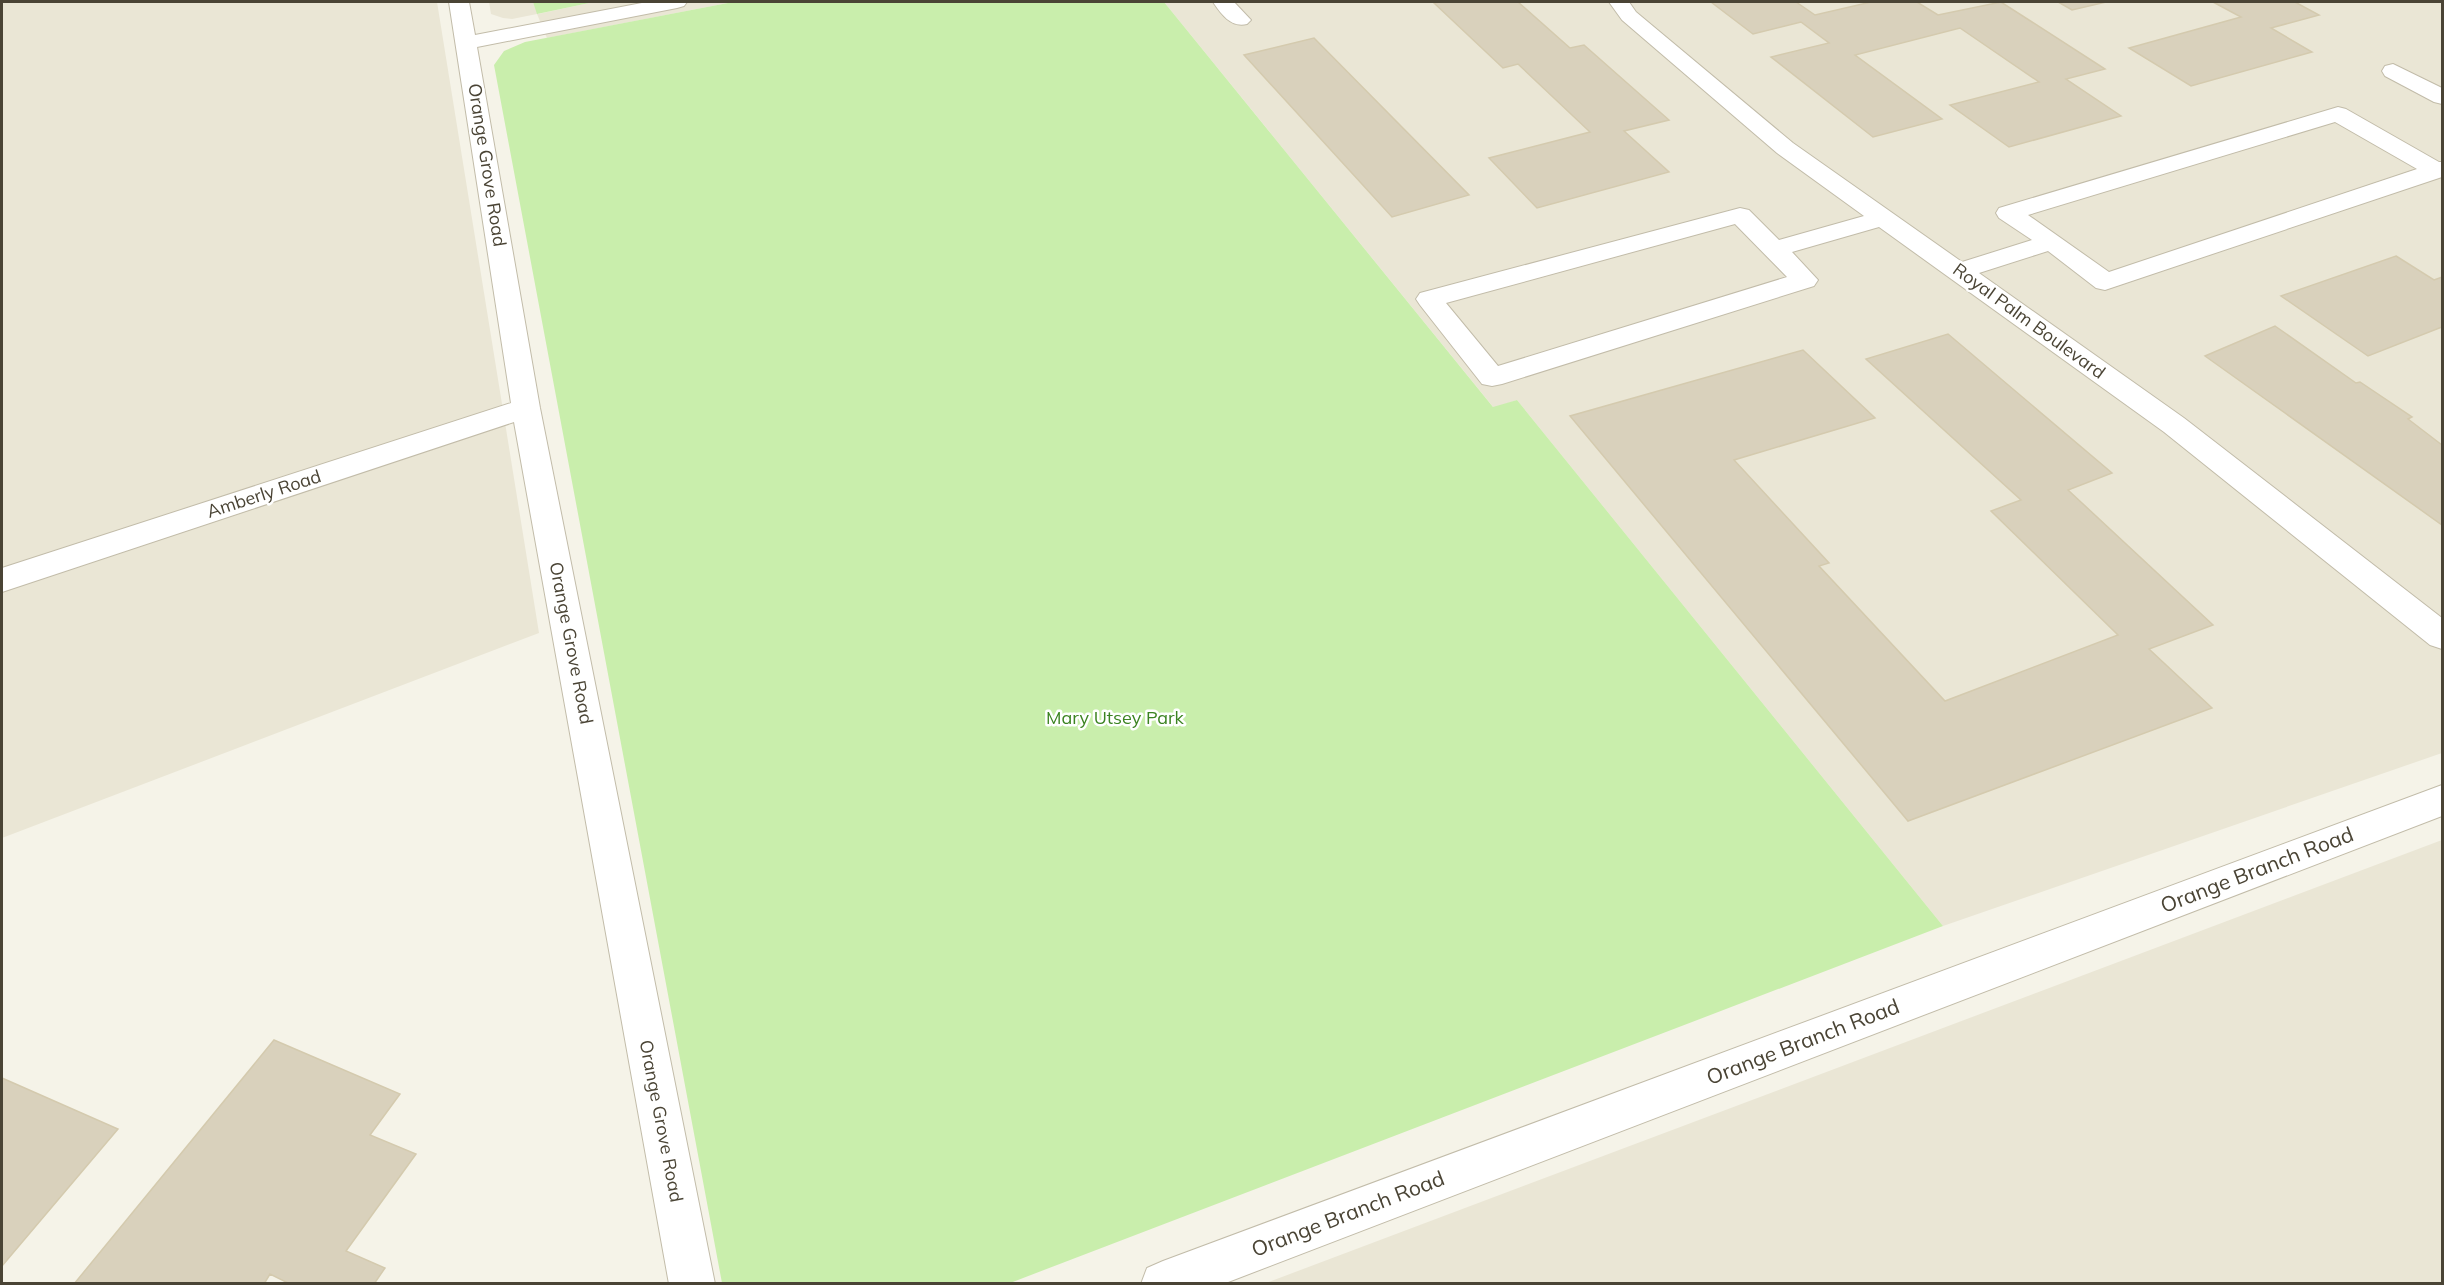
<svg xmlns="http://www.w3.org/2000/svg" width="2444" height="1285" font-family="Mulish,sans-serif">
<rect width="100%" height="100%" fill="#f5f3e8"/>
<path fill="#eae6d5" d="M2,2H437L539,633L2,838Z
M489,2H533L538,14L594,2H733L547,38L537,14L512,19L503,18L491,14Z
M1164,2H2442V753L1943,926L1517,400L1494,408Z
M2442,840V1283H1266Z"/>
<path fill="#c9eeac" d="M533,2H594L537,14Z
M733,2H1164L1493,407L1517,400L1943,926L1010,1283H722L494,65L504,51L525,42Z"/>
<path fill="#d9d1bc" stroke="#d4caae" stroke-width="1.5" d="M1440,2H1518L1570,48L1584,45L1669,120L1624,131L1669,172L1537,208L1489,158L1590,132L1518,64L1503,68L1434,3Z
M1711,2H1796L1815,15L1871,2H1917L1938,15L2001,2L2105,69L2066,79L2121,116L2009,147L1950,105L2039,82L1960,28L1855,55L1942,119L1873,137L1771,57L1829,43L1801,22L1753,34Z
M2058,2H2106L2072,10Z
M2213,2H2295L2319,15L2271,28L2312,52L2191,86L2129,48L2241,17Z
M1314,38L1469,195L1392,217L1244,55Z
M2396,256L2434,280L2442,277V327L2368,356L2281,296Z
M2275,326L2356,383L2360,382L2412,417L2408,419L2442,445V525L2205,356Z
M1948,334L2112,473L2068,490L2213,625L2149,649L2212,708L1908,821L1570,416L1803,350L1875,418L1734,460L1829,563L1819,566L1945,701L2118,635L1991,511L2021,500L1866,359Z
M274,1040L400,1094L370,1135L416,1154L346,1251L385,1268L374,1284H290L270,1274L264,1284H74Z
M2,1078L118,1129L2,1266Z"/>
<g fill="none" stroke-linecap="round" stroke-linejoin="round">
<defs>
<path id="minor" d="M449,2H469L475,35L647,2H687L684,6L677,8L477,47L540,408L715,1284H669L514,422L2,592V568L511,403Z
M1213,2H1234L1251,20L1247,24C1231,28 1221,14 1213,2Z
M1609,2H1629L1636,12L1793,143L1962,262L2032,240L1999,218L1996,213L1999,208L2338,107L2346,109L2439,162H2442V177L2105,290L2096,288L2048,251L1979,273L2184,418L2442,618V649L2430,645L2164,432L1879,227L1792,252L1818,280L1814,286L1502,384L1492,386L1482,384L1420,305L1416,299L1420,293L1740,208L1749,210L1779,240L1864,216L1777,153L1622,20ZM2335,122L2417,169L2109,272L2028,215ZM1735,224L1787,277L1498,366L1446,303Z
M2393,64L2442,88V104L2434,102L2385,76L2382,71L2385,66Z
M2442,785V816L1223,1284H1141L1147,1268L1163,1261Z"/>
</defs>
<use href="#minor" stroke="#c2bca9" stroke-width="2"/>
<use href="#minor" fill="#fff" fill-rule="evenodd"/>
</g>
<g text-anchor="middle" stroke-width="5" stroke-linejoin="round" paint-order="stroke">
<g font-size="18" fill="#4a4435" stroke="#fff">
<text transform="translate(487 165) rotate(81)" y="6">Orange Grove Road</text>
<text transform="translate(2029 321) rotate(36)" y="6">Royal Palm Boulevard</text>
<text transform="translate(264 494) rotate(-18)" y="6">Amberly Road</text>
<text transform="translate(571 643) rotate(79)" y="6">Orange Grove Road</text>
<text transform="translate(661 1121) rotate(79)" y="6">Orange Grove Road</text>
</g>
<g font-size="18" fill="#3b8321" stroke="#fff">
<text x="1115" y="724">Mary Utsey Park</text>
</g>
<g font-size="21" fill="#4a4435" stroke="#fff">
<text transform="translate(2257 870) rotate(-21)" y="7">Orange Branch Road</text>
<text transform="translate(1803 1042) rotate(-21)" y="7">Orange Branch Road</text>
<text transform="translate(1348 1214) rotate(-21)" y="7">Orange Branch Road</text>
</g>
</g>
<rect width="2444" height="1285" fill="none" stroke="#4a4435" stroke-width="6"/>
</svg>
